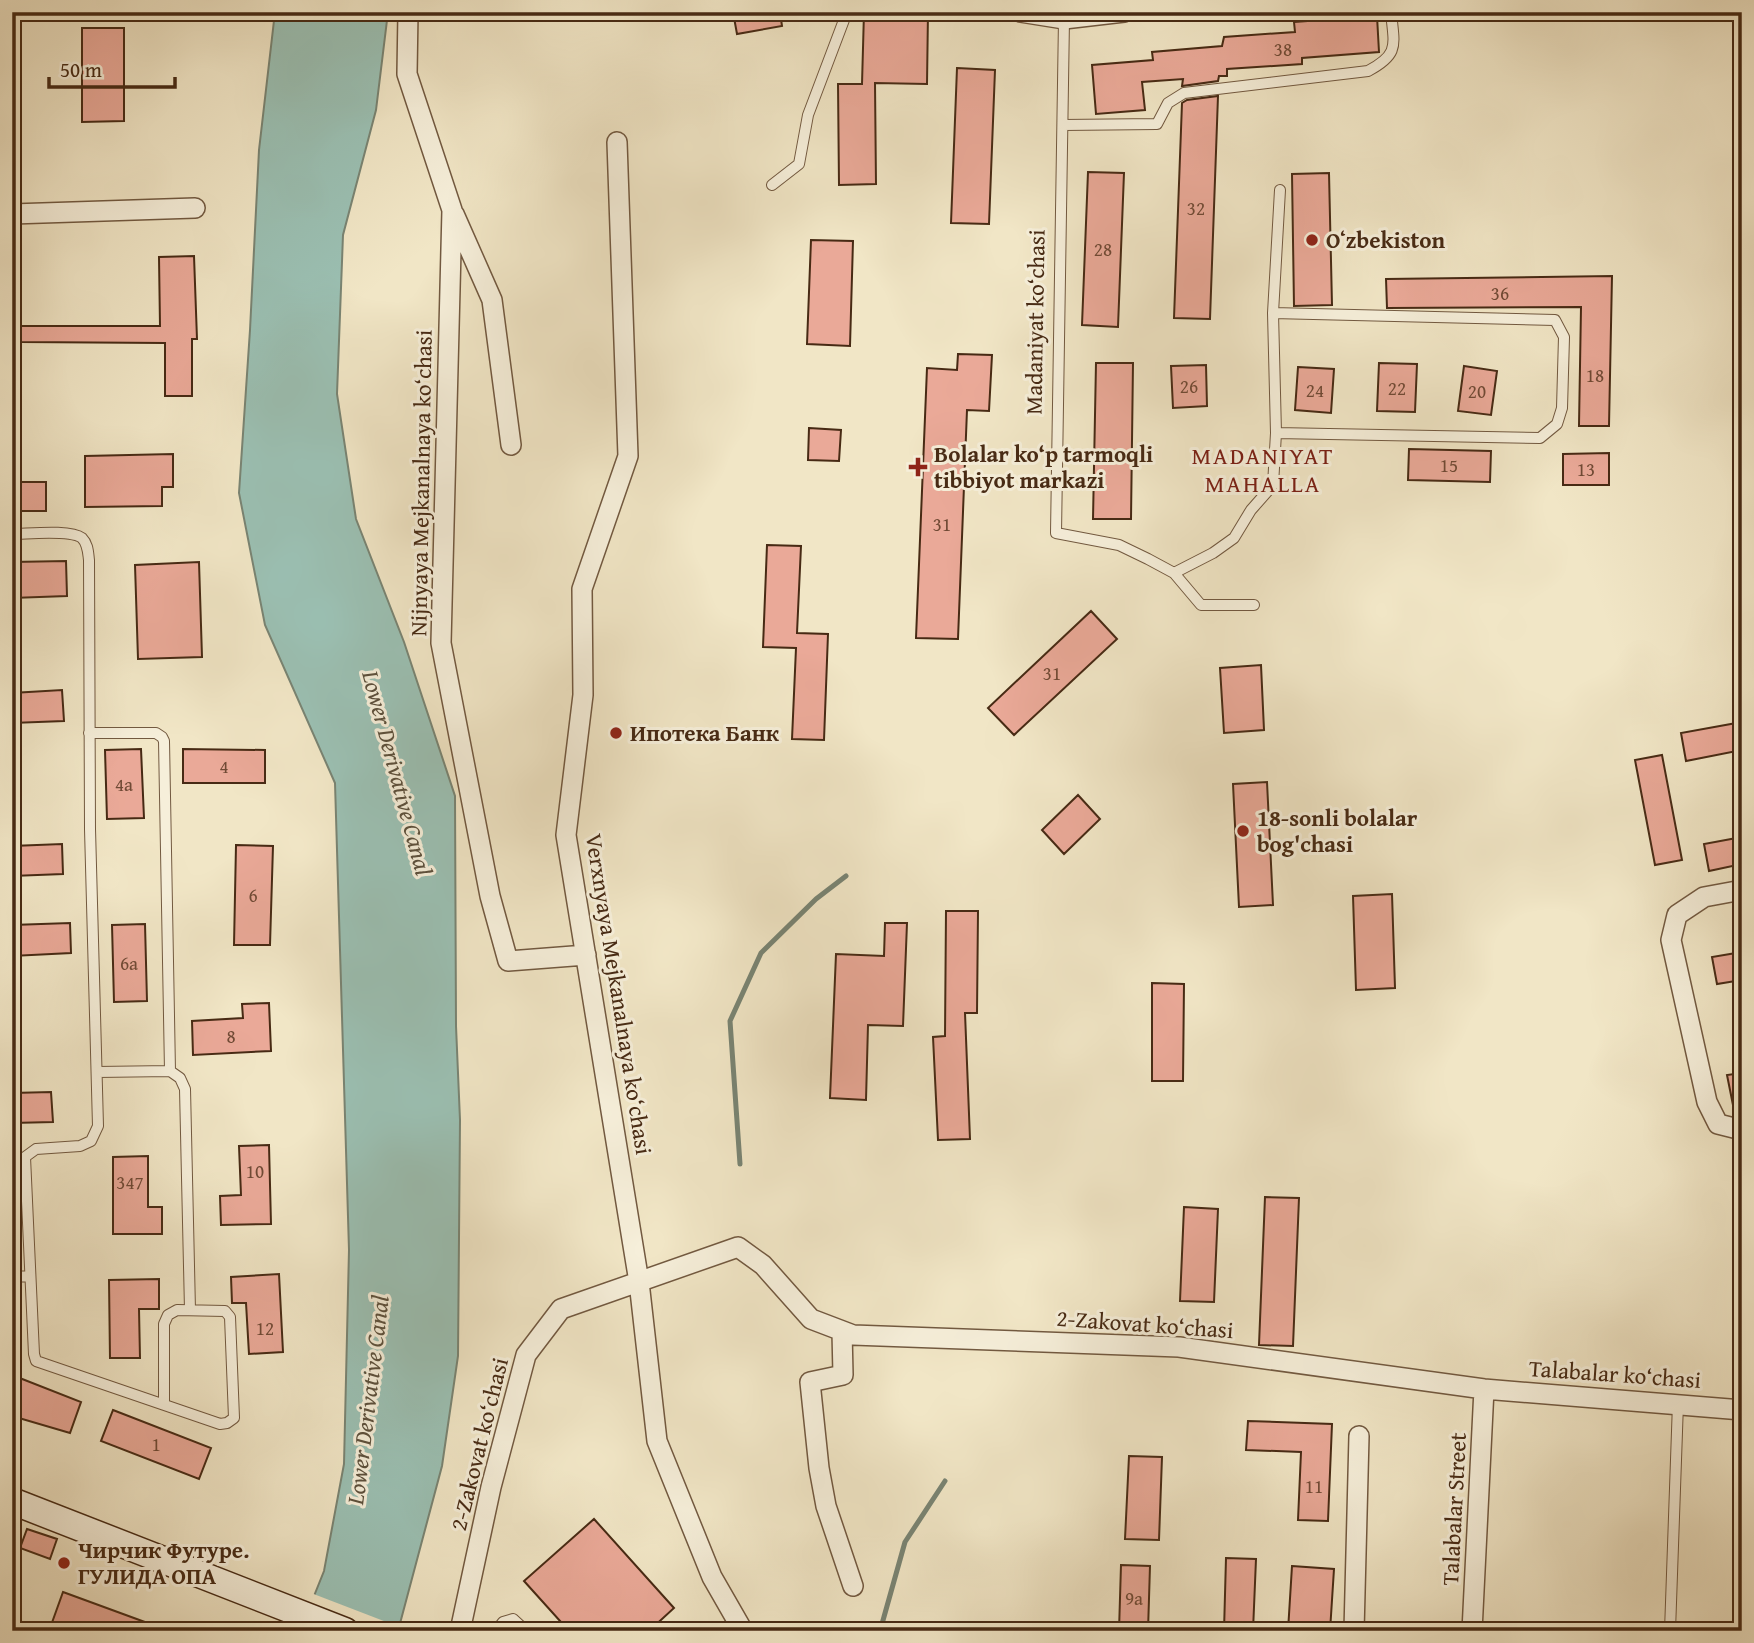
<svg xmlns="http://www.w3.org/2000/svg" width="1754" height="1643" font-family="'Gentium Book Plus',serif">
<rect width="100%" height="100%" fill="#f1e6c6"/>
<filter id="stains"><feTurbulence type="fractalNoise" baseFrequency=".00286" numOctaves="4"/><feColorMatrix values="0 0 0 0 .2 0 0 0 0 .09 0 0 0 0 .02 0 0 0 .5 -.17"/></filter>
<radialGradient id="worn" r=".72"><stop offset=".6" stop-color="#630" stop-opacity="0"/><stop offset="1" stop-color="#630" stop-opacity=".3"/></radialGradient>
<path fill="#9bc0b3" stroke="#798473" stroke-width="2" d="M275,12H388L376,110L343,235L337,394L356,519L404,642L455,796L456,1026L460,1120L458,1356L442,1466L398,1631H300L324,1571L344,1464L349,1250L335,783L265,625L239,493L250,330L259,150Z"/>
<path fill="#f1e6c6" d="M311,1593L402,1628L401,1631H296Z"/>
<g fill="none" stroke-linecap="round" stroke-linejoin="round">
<path stroke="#798473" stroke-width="5" d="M740,1164L730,1021L761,953L816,899L846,876
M880,1631L905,1542L945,1481"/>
</g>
<path fill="#eaa998" stroke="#472a14" stroke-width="2" d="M733,12H780L782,26L737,34Z
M864,12H928L927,84L875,83L876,184L839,185L838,84H862Z
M1377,16L1379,52L1302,58V64L1227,69V76H1219L1218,81L1182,86L1183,79L1142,82L1145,110L1096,114L1092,65L1153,60L1152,52L1222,46L1224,37L1295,32L1294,22Z
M82,28H124V121L82,122Z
M957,68L995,70L989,224L951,223Z
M1218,96L1210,319L1174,318L1182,103L1187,100Z
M1088,172L1124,173L1118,327L1082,325Z
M1329,173L1332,305L1294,306L1292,174Z
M811,240L853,241L850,346L807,344Z
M194,256L197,339H192V396H165V343L21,342V326H160L159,257Z
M1612,276L1609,426H1579L1581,307L1387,308L1386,279Z
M958,354L992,355L989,411L967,410L958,639L916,638L927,368L957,370Z
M1096,363H1133L1131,519H1093Z
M1379,363L1417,364L1415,412L1377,411Z
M1206,365L1207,406L1173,408L1171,366Z
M1464,366L1497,371L1491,415L1458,411Z
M1298,367L1334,369L1331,413L1295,410Z
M809,428L841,430L839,461L808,460Z
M1409,449L1491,451L1490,482L1408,480Z
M1609,453V485H1563V454Z
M173,454V487H162V506L85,507V456Z
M12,482H46V511H12Z
M767,545L801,546L797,633L828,634L824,740L792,739L796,648L763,647Z
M66,561L67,596L12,598V562Z
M199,562L202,657L138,659L135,565Z
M1091,611L1117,639L1014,735L988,708Z
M1261,665L1264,730L1224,733L1220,668Z
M62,690L64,721L12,723V693Z
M1742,722V750L1686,761L1681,733Z
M141,749L144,818L107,819L105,750Z
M183,749L265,750V783H183Z
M1662,755L1682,860L1655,865L1635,760Z
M1267,782L1273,905L1239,907L1233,784Z
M1078,795L1100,819L1064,854L1042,830Z
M1742,837V864L1709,871L1704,844Z
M62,844L63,874L12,876V846Z
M236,845L273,846L270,945H234Z
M1392,894L1395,988L1356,990L1353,896Z
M946,911H978L977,1013H965L970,1139L938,1140L933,1037L945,1036Z
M70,923L71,953L12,956V925Z
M885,923H907L903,1026L868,1025L866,1100L830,1098L836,954L884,956Z
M145,924L147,1001L114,1002L112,925Z
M1742,952V980L1717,984L1712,957Z
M1152,983L1184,984L1183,1081H1152Z
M269,1003L271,1051L193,1055L192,1021L243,1018L242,1004Z
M1742,1073V1115H1735L1727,1075Z
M51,1092L53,1122L12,1123V1093Z
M269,1145L271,1224L221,1225L220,1196L241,1195L239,1146Z
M148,1156V1207H162V1234H113V1157Z
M1265,1197L1299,1198L1293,1346L1259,1345Z
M1184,1207L1218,1209L1214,1302L1180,1301Z
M279,1274L283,1352L249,1354L246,1303H232L231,1277Z
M159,1279V1309H139L140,1358H110L109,1280Z
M12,1375L81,1402L70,1433L12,1416Z
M113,1410L211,1448L199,1479L101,1441Z
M1248,1421L1332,1424L1328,1521L1298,1520L1301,1452L1246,1450Z
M1129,1456L1162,1457L1159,1540L1125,1539Z
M594,1519L674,1608L649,1631H569L524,1581Z
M27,1529L57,1539L50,1559L20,1548Z
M1226,1558L1256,1559L1253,1631H1224Z
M1121,1565L1150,1566L1148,1631H1119Z
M1292,1566L1334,1569L1330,1631H1288Z
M63,1592L164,1629V1631H49Z"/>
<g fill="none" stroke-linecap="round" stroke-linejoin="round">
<defs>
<path id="lane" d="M1064,19L1056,533L1119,545L1148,559L1174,573L1201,605H1254
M1063,125L1157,124L1168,103L1184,93L1368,71C1400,54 1394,45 1391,12
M772,185L799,164L808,115L847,12
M1273,313L1555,320L1564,337L1562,408L1557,424L1540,438L1276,433
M12,534C28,534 70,529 82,538C88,544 88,552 89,560L90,829L98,1126L91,1141L80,1146L36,1149L25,1157L34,1354L36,1361L220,1424L227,1423L234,1418L230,1317L225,1311L177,1310L168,1315L164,1324V1405
M1174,573L1213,553L1234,538L1251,510L1273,485L1276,433L1273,313L1280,190
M89,733H156L162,737L164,741L170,1071
M97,1072L170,1071L180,1078L185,1089L190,1310
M12,1277L30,1276
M496,1631L503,1622L513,1619L526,1631
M1670,1631L1678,1403"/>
<path id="street" d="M408,12L407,74L452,210L441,643L490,896L508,961L586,955
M1020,12L1064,19L1124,12
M617,142L628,456L582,589L583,695L566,835L639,1282L657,1441L712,1577L743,1631
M12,214L195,208
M454,214L492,300L511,445
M1742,890L1704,897L1677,915L1671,940L1707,1102L1718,1124L1742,1130
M842,1331L843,1375L810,1382L819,1468L826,1506L853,1586
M460,1631L491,1487L526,1355L561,1309L738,1247L763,1265L811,1319L853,1335L1179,1347L1484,1389L1742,1410
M1354,1631L1359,1436
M1472,1631L1484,1389"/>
<path id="secondary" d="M12,1501L345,1631"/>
</defs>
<use href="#lane" stroke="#725940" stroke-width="12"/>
<use href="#street" stroke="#725940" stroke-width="22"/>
<use href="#secondary" stroke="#472a14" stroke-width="29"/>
<use href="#lane" stroke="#f6efda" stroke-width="10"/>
<use href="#street" stroke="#f6efda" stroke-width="19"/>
<use href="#secondary" stroke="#f6efda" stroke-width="26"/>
</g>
<g fill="#8f2418" stroke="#f6efda" stroke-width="2.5">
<circle cx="1312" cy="240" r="7"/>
<path d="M914.5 456.5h7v7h7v7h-7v7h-7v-7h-7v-7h7z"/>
<circle cx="616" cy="733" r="7"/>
<circle cx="1243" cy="831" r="7"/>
<circle cx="64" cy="1563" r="7"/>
</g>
<g text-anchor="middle" stroke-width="6" stroke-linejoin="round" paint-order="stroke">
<g font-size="19" fill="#704a35">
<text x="1283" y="56">38</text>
<text x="1196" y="215">32</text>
<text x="1103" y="256">28</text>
<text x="1500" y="300">36</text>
<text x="1595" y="382">18</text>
<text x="1189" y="393">26</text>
<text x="1397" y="395">22</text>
<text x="1315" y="397">24</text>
<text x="1477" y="398">20</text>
<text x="1449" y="472">15</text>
<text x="1586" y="476">13</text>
<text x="942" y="531">31</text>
<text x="1052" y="680">31</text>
<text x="224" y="773">4</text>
<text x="124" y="791">4a</text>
<text x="253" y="902">6</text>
<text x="129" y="970">6a</text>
<text x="231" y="1043">8</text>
<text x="255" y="1178">10</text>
<text x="130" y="1189">347</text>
<text x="265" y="1335">12</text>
<text x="156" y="1451">1</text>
<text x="1314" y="1493">11</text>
<text x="1134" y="1605">9a</text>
</g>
<g font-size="23" font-weight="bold" fill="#472a14" stroke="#f6efda" text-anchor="start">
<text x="1326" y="248">Oʻzbekiston</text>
<text x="934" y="462">Bolalar ko‘p tarmoqli<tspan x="934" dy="26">tibbiyot markazi</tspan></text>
<text x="630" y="741">Ипотека Банк</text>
<text x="1257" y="826">18-sonli bolalar<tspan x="1257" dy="26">bog'chasi</tspan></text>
<text x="78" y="1558">Чирчик Футуре.<tspan x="78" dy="26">ГУЛИДА ОПА</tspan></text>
</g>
<g font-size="23" fill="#472a14" stroke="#f6efda">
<text transform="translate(1035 322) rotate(-89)" y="8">Madaniyat ko‘chasi</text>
<text transform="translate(421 483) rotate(-89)" y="8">Nijnyaya Mejkanalnaya ko‘chasi</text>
<text transform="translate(619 994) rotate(81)" y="8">Verxnyaya Mejkanalnaya ko‘chasi</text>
<text transform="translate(1145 1324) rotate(4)" y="8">2-Zakovat ko‘chasi</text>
<text transform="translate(1615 1374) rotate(4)" y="8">Talabalar ko‘chasi</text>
<text transform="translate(479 1444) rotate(-76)" y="8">2-Zakovat ko‘chasi</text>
<text transform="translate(1454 1509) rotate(-87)" y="8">Talabalar Street</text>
</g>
<g font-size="24" letter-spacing="2" fill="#7a1f14" stroke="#f6efda">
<text x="1263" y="464">MADANIYAT<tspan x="1263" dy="28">MAHALLA</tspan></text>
</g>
<g font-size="24" font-style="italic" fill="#5c503c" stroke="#f6efda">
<text transform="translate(397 773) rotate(75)" y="8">Lower Derivative Canal</text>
<text transform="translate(368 1400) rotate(-83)" y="8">Lower Derivative Canal</text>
</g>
</g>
<rect width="1754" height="1643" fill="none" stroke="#f1e6c6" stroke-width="42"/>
<rect x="14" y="14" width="1726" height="1615" fill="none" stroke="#472a14" stroke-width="3.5"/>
<rect x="21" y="21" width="1712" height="1601" fill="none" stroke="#472a14" stroke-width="2"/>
<path d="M49 77v10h126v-10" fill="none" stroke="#472a14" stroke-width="3.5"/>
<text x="60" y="77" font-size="21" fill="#472a14" stroke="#f6efda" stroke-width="5" paint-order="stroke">50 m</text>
<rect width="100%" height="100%" filter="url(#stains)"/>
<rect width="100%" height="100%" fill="url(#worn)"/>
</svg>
